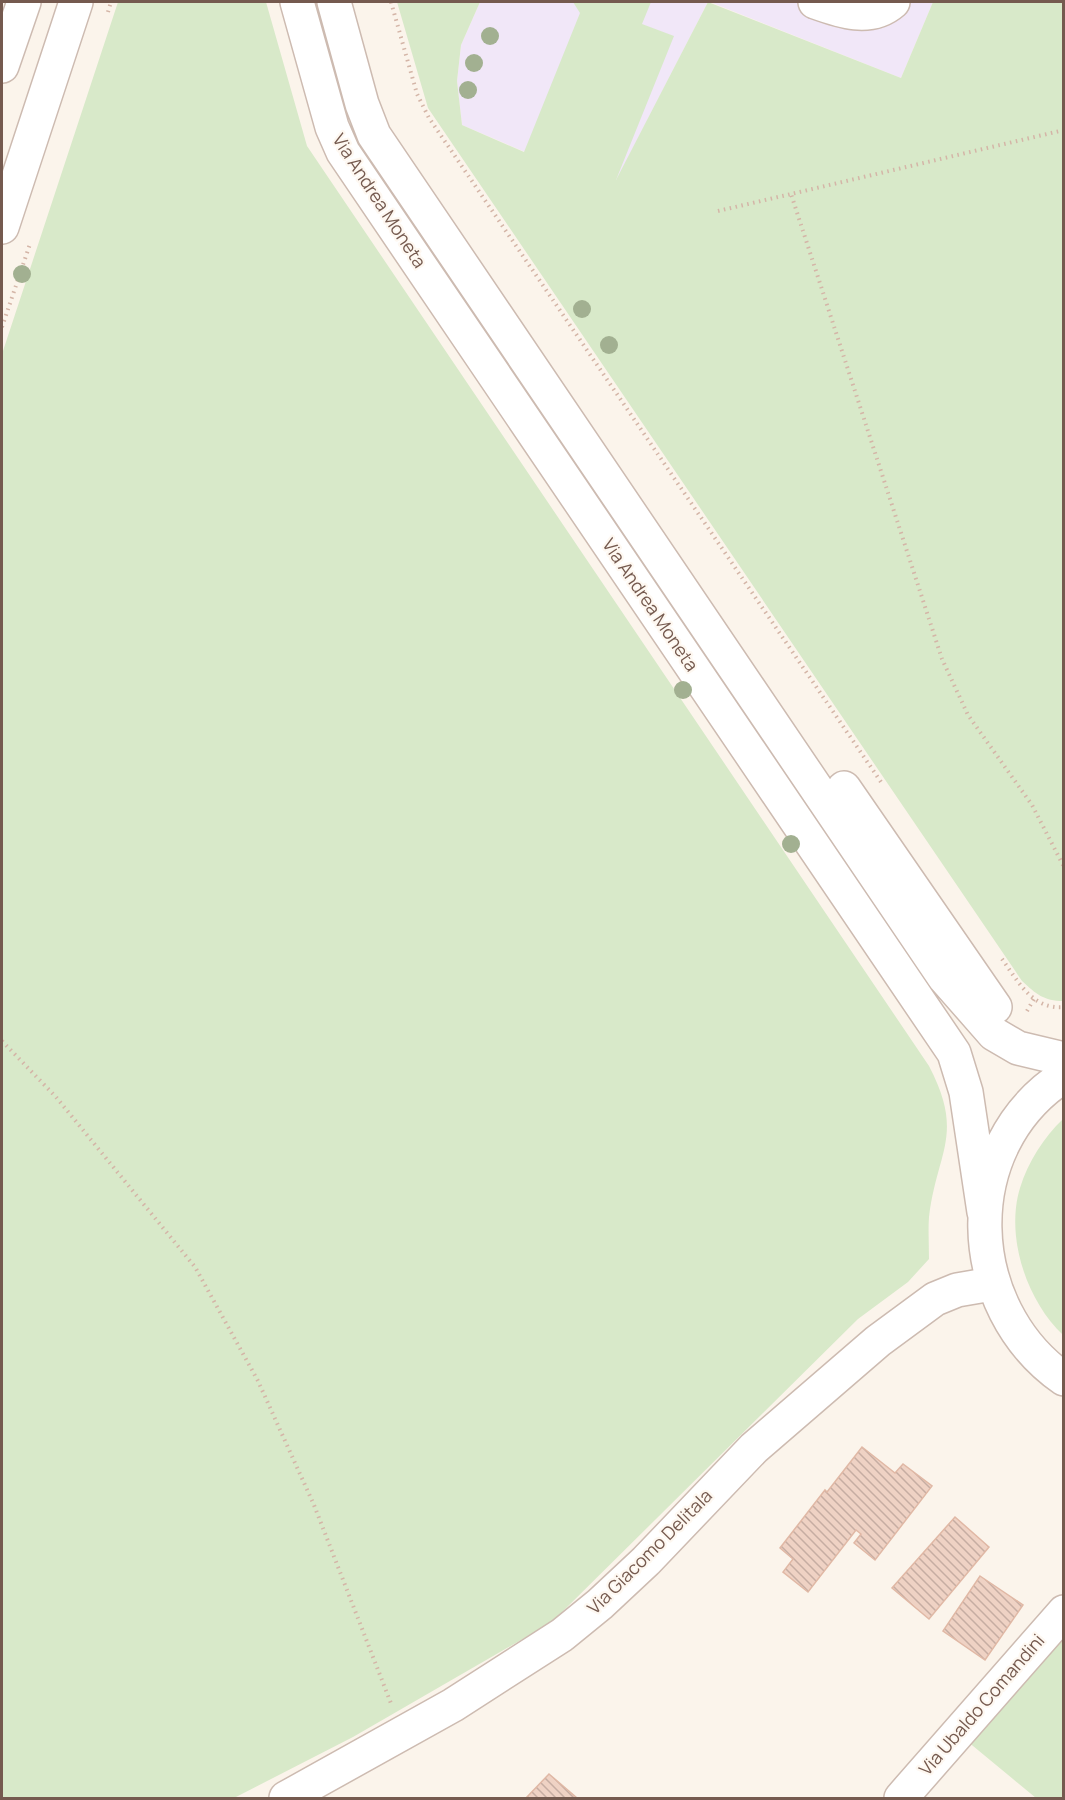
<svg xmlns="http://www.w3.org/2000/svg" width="1065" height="1800" font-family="Manrope,sans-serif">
<defs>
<pattern id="building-back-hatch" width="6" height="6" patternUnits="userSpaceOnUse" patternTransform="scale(1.5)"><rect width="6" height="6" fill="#efd2c4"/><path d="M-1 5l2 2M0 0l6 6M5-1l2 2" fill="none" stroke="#c6ada2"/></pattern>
</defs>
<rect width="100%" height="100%" fill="#fbf4eb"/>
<path fill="#f1e7f8" d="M480,2H708L612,189L462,125L457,81L461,45Z
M710,2H933L901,78Z"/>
<path fill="#d8e9c9" d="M118,2H266L307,146L929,1066C965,1135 937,1151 929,1217C928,1231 929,1245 929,1259L908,1282L858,1319L552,1622L353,1737L234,1798H2V354Z
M397,2H480L461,45L457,81L462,125L524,152L580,13L573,2H651L642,24L674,36L616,180L708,2L901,78L933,2H1063V1001C1044,1001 1036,994 1022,981L428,108Z
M1063,1119V1335C1027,1301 1005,1237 1020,1188C1028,1162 1044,1137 1063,1119Z
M1063,1634V1798H1036L967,1741Z"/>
<path fill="url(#building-back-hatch)" stroke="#e0b8a5" stroke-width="1.5" d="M862,1447L895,1473L903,1464L932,1486L875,1560L854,1543L861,1534L856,1530L808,1592L783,1572L793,1559L780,1548L825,1490L827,1492Z
M955,1517L989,1547L929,1619L892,1588Z
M980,1576L1023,1605L985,1660L943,1631Z
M549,1774L577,1798H526Z"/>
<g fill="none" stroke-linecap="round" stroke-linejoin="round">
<defs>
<path id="minor" d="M297,2L332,127L343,152L954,1053L966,1092L984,1212
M334,2L362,104L374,135L944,977L994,1034L1018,1048L1064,1059
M815,2C840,11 870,22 893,2
M2,66L24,2
M2,227L76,2
M844,788L995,1007
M1064,1076C955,1146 962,1308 1064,1379
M286,1798L453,1705L562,1635L600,1604L646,1561L754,1448L878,1341L935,1299L957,1290L992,1284
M901,1798L1064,1612"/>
</defs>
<use href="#minor" stroke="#cdbbb1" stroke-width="36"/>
<path stroke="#d4b5a7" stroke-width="4" stroke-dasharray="1.5 4.5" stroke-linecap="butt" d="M391,2L417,94L429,118L881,782
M108,12L111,2
M1064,130L791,194L942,659L968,715L1032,805L1064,867
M718,211L791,194
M2,327L30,244
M1002,959C1018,981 1032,1010 1064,1007
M1027,1011L1034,999
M2,1041L56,1097L195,1267L258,1381L314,1505L392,1706"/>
<use href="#minor" stroke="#fff" stroke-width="33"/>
</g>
<g fill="#a2b091">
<circle cx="490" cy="36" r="9"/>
<circle cx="474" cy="63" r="9"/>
<circle cx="468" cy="90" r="9"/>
<circle cx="22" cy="274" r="9"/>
<circle cx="582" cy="309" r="9"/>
<circle cx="609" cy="345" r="9"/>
<circle cx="683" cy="690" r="9"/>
<circle cx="791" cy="844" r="9"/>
</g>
<g text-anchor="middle" stroke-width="4.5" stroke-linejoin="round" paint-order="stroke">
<g font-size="18" fill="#755a4f" stroke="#fef8f1">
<text transform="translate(379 201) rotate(57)" y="6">Via Andrea Moneta</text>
<text transform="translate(650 605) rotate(56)" y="6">Via Andrea Moneta</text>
<text transform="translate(650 1552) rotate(-45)" y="6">Via Giacomo Delitala</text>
<text transform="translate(982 1705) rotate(-49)" y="6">Via Ubaldo Comandini</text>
</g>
</g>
<rect width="1065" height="1800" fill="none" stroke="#755a4f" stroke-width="6"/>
</svg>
